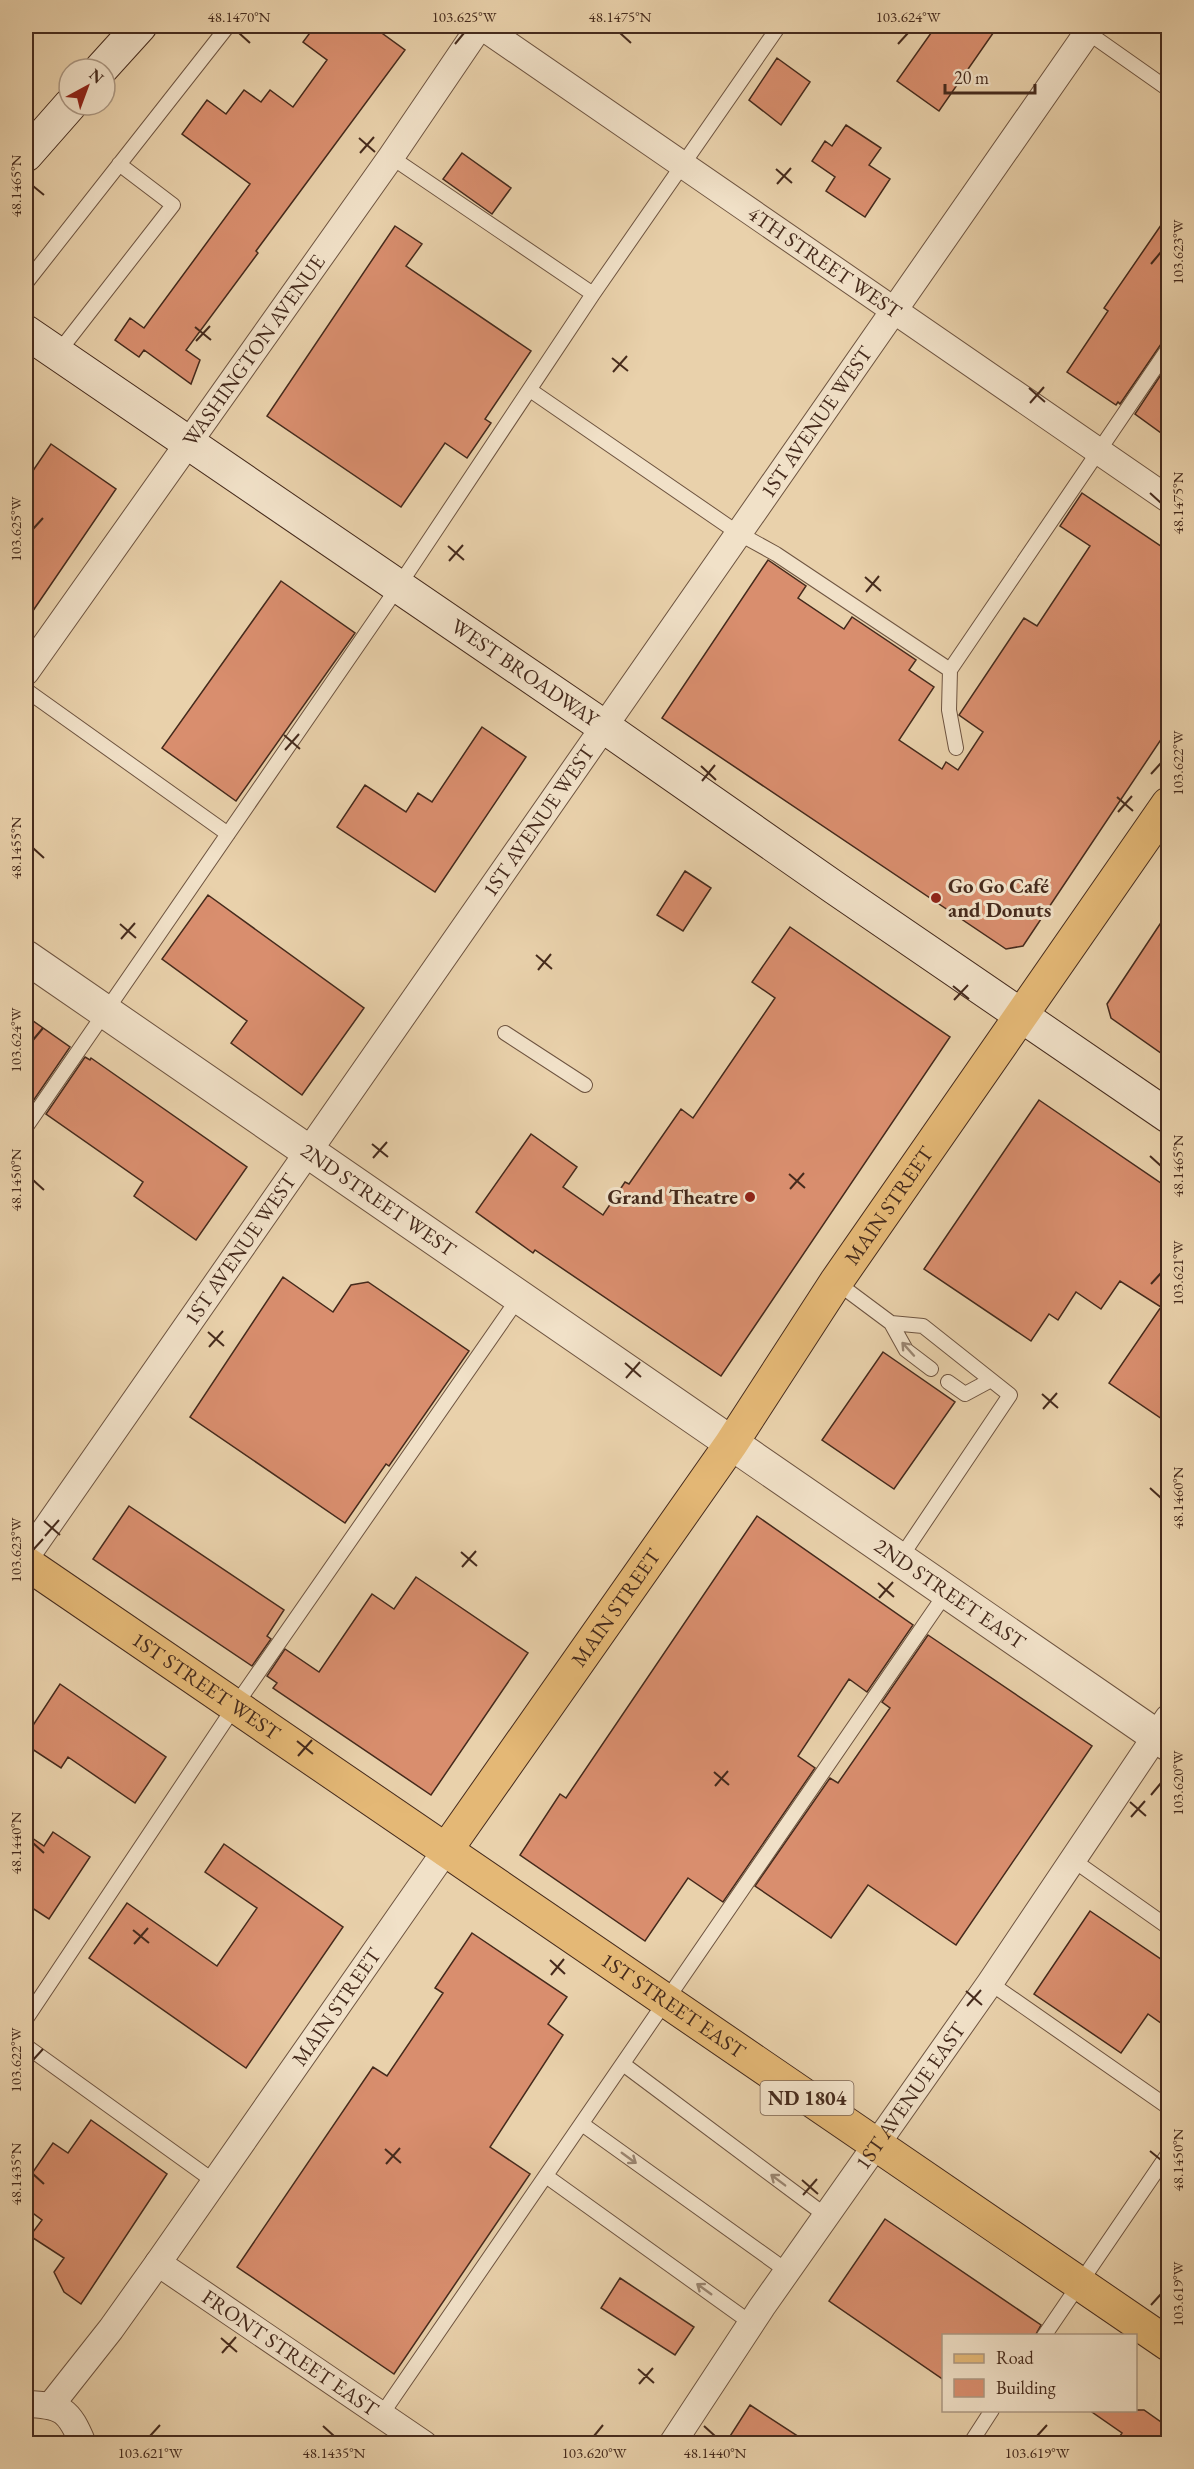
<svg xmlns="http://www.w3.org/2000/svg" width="1194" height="2469" font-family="'EB Garamond',serif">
<rect width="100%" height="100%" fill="#e9d1ab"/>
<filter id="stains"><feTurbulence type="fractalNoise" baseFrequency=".00333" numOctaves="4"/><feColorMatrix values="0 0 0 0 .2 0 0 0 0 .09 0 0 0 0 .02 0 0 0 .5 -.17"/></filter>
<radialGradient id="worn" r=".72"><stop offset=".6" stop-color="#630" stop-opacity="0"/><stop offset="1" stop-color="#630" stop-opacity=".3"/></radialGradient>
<path fill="#d98e6e" stroke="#452a1c" stroke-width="1.5" d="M315,26H372L405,50L256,251L258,253L186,350L200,360L191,384L144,350L139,357L115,340L130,318L144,328L250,184L182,134L207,100L226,114L244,90L261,102L270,90L293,107L327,60L303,42Z
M936,26H998L939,111L897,81Z
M777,58L810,82L781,125L749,100Z
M846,125L881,148L869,165L890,179L865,217L826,191L835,177L812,161L825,141L832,146Z
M462,153L511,188L492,214L443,179Z
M1168,215V340L1161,344L1120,404L1118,402L1116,405L1067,372L1108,311L1104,308Z
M395,226L422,244L406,266L531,351L485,419L491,423L467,458L445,443L401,507L267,416Z
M1168,364V438L1135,414Z
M51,444L116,489L26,621V481Z
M1082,493L1168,551V729L1023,946L1006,949L662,718L768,560L806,586L798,598L844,629L852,617L916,660L909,670L934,687L899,740L942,769L946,762L958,770L983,732L959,715L1024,618L1037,626L1090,546L1060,526Z
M281,581L355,633L236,801L162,748Z
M482,727L526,757L435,892L337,827L365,785L406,812L418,793L432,802Z
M685,871L711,888L683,931L657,915Z
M208,895L364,1008L302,1095L231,1043L247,1021L162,959Z
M1168,912V1058L1111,1018L1107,1004Z
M790,927L950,1037L721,1376L535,1250L533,1253L476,1212L531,1134L577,1167L563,1187L603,1215L625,1182L629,1184L681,1109L693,1118L775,998L752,982Z
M26,1016L70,1047L31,1104L26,1099Z
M85,1057L90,1060L91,1058L247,1167L196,1240L134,1196L143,1182L46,1114Z
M1039,1100L1168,1188V1423L1109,1383L1161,1307L1120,1281L1101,1309L1076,1292L1058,1320L1049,1314L1031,1341L924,1269Z
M283,1277L333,1312L351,1285L368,1282L469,1351L389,1466L386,1464L345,1523L190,1417Z
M883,1352L955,1402L894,1489L822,1440Z
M129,1506L284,1610L267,1636L271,1639L252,1666L93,1559Z
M757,1516L913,1625L867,1692L849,1679L798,1756L815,1768L723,1902L688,1878L645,1941L520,1855L560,1794L566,1798Z
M416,1577L528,1653L431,1795L273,1688L277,1683L267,1676L285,1649L319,1672L372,1594L394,1609Z
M928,1635L1092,1746L956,1945L868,1885L831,1938L755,1886L830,1778L838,1783L890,1708L882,1702Z
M60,1684L166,1757L135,1803L68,1757L61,1768L26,1745V1736Z
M53,1832L90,1857L49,1919L26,1904V1834L44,1846Z
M224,1844L343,1927L246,2068L89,1958L127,1903L217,1966L257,1908L205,1872Z
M1090,1911L1168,1964V2028L1148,2014L1121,2053L1034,1994Z
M472,1933L567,1997L548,2024L563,2035L490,2147L530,2174L394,2374L237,2267L373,2067L387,2076L443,1993L435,1988Z
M91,2120L167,2174L81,2304L64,2292L54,2272L64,2258L30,2236L42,2220L26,2208V2182L53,2143L68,2153Z
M885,2219L1041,2325L1035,2336H944V2380L829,2301Z
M620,2278L694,2327L675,2355L601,2308Z
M750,2405L810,2444H725Z
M1089,2410H1144L1168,2427V2444H1115L1122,2433Z"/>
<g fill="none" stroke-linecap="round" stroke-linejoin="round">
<defs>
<path id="service" d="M1087,32L1168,89
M391,157L593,294
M26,283L228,26
M57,354L173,205L119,164
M530,390L738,533L776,554L950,670
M26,690L228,834
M956,748L949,710L950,670L1168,349
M505,1033L585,1085
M26,1127L398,587L593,294L779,26
M836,1282L891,1323L906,1350L931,1369
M891,1323L923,1326L1010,1395L899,1560
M948,1382L965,1394L991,1380
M1073,1860L1168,1927
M990,1983L1168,2107
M26,2019L235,1706L520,1296
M26,2046L215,2182
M623,2064L825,2215
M582,2124L787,2271
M546,2176L751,2323
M1044,2336L1168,2154
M382,2414L946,1593
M970,2444L992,2410"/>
<g id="minor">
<path id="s1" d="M481,26L1168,499"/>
<path id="s2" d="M26,672L391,157L480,26"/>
<path id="s3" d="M26,1557L1092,26"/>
<path id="s4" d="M158,2263L424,2444"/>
<path d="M26,2404C62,2405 69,2410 83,2444"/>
<path id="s5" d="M51,2405L111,2329L158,2263L446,1850"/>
<path id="s6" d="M672,2444L762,2307L990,1983L1168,1718"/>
</g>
<g id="tertiary">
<path id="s7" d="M26,957L1168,1744"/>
</g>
<g id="secondary">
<path d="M101,69L140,26"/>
<path d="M26,155L70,105"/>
<path id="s8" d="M26,332L603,726L835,888L1168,1116"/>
</g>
<g id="primary">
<path id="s9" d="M26,1563L1168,2344"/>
<path id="s10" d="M446,1850L731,1444L836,1282L1168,804"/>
</g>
</defs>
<use href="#service" stroke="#6e5440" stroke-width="16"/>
<use href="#minor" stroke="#6e5440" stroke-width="28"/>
<use href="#tertiary" stroke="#6e5440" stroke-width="35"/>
<use href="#secondary" stroke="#452a1c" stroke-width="35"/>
<use href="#primary" stroke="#452a1c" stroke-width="35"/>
<use href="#service" stroke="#f1e1c8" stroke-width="14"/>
<use href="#minor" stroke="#f1e1c8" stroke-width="26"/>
<use href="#tertiary" stroke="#f1e1c8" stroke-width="33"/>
<use href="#secondary" stroke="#f1e1c8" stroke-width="33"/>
<use href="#primary" stroke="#e4b876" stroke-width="33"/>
</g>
<defs><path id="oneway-shaft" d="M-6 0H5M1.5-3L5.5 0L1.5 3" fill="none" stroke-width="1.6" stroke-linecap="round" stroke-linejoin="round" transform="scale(1.5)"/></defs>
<g stroke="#9b8672">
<use href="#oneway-shaft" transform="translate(908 1349) rotate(-132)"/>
<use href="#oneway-shaft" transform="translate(629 2158) rotate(36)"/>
<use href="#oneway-shaft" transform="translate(778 2180) rotate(-143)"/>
<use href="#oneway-shaft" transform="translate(704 2289) rotate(-144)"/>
</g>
<path fill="none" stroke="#452a1c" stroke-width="2" d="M239,33L250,43M620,33L631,43M455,44L464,33M898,44L908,33M359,138L375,152M360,153L374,137M776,169L792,183M777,184L791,168M33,186L44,195M1151,264L1161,252M195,327L211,340M196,341L210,326M612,358L628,371M613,372L627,356M1029,388L1045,402M1030,403L1044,387M1150,493L1161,503M33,529L43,518M448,546L464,560M449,561L463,545M865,577L881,591M866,592L879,576M284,735L300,749M285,750L299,734M701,766L716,780M1151,774L1161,763M702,781L715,765M1117,797L1133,811M1118,812L1132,796M33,848L44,858M120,924L136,938M121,939L135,923M536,955L552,969M538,970L551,954M953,986L969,999M954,1000L968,985M33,1040L43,1028M372,1144L388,1157M1150,1156L1161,1166M373,1158L387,1142M789,1174L805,1188M33,1180L44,1190M790,1189L804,1173M1151,1284L1161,1273M208,1332L224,1346M209,1347L223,1331M625,1363L641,1377M626,1378L640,1362M1042,1394L1058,1408M1043,1409L1057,1393M1150,1488L1161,1498M44,1521L60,1535M45,1536L59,1520M33,1550L43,1539M461,1552L477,1566M462,1567L476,1551M878,1583L894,1597M879,1598L893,1582M297,1741L313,1754M298,1756L312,1740M714,1772L729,1785M715,1786L728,1771M1151,1795L1161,1783M1130,1802L1146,1816M1131,1817L1145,1801M33,1843L44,1853M133,1930L149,1943M134,1944L148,1928M550,1960L565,1974M551,1975L564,1959M966,1991L982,2005M967,2006L981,1990M33,2060L43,2049M385,2149L401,2163M1150,2151L1161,2160M386,2164L400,2148M33,2174L44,2184M802,2180L818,2194M803,2195L817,2179M1151,2305L1161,2294M221,2338L237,2352M222,2353L236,2337M638,2369L654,2383M639,2384L653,2368M323,2426L334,2436M704,2426L715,2436M150,2436L160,2425M594,2436L603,2425M1037,2436L1047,2425"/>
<g fill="#8f2418" stroke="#f1e1c8" stroke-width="2">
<circle cx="936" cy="898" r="6"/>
<circle cx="750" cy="1197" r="6"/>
</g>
<g text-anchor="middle" stroke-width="6" stroke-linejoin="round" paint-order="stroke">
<rect fill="#f1e1c8" stroke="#796150" stroke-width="1.5" x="760.5" y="2081" width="93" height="34" rx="4.5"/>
<g font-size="20" font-weight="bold" fill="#452a1c">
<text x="807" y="2105">ND 1804</text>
</g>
<g font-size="21" fill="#452a1c" stroke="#f1e1c8">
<text dy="7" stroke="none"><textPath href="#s1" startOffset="417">4TH STREET WEST</textPath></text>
<text dy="7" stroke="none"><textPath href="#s2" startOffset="394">WASHINGTON AVENUE</textPath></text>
<text dy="7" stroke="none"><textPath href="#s3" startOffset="1383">1ST AVENUE WEST</textPath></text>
<text dy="7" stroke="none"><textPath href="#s8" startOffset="604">WEST BROADWAY</textPath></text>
<text dy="7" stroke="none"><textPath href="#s3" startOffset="897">1ST AVENUE WEST</textPath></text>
<text dy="7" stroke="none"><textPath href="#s7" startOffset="428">2ND STREET WEST</textPath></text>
<text dy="7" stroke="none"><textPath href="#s10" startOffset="782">MAIN STREET</textPath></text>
<text dy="7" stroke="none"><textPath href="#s3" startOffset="375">1ST AVENUE WEST</textPath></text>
<text dy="7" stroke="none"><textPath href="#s7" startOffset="1122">2ND STREET EAST</textPath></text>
<text dy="7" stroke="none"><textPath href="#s10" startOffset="296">MAIN STREET</textPath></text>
<text dy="7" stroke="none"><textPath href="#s9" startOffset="218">1ST STREET WEST</textPath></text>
<text dy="7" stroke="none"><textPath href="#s9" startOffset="784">1ST STREET EAST</textPath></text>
<text dy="7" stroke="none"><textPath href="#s5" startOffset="490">MAIN STREET</textPath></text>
<text dy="7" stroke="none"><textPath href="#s6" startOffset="422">1ST AVENUE EAST</textPath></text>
<text dy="7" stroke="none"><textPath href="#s4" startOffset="160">FRONT STREET EAST</textPath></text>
</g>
<g font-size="21" font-weight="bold" fill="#452a1c" stroke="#f1e1c8" text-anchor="start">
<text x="948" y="893">Go Go Café<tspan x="948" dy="24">and Donuts</tspan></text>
<text x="738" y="1204" text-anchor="end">Grand Theatre</text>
</g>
</g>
<rect width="1194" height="2469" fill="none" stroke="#e9d1ab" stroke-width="66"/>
<rect x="942" y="2334" width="195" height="78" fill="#f1e1c8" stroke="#ac9883" stroke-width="1.5"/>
<rect x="954" y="2354" width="30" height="9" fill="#e4b876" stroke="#ac9883" stroke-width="1.5"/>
<text x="996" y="2364" font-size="18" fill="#452a1c">Road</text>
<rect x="954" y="2379" width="30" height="18" fill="#d98e6e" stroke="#ac9883" stroke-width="1.5"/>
<text x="996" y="2394" font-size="18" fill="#452a1c">Building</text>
<g transform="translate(87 87) rotate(41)"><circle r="28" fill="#f1e1c8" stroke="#ac9883" stroke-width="1.5"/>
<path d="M0-4.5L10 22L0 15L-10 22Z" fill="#8f2418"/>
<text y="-9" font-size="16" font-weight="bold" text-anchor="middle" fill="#452a1c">N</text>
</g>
<path d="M945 84v9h90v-9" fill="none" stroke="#452a1c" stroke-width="3"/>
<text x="954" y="84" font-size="18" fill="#452a1c" stroke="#f1e1c8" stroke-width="4.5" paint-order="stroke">20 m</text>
<rect x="33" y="33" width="1128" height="2403" fill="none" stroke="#452a1c" stroke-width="2"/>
<g font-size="15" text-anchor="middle" fill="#452a1c">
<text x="239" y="22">48.1470°N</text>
<text x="464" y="22">103.625°W</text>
<text x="620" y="22">48.1475°N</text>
<text x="908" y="22">103.624°W</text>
<text transform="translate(16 186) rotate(-90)" y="5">48.1465°N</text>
<text transform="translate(1178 252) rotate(-90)" y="5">103.623°W</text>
<text transform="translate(1178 503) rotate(-90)" y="5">48.1475°N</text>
<text transform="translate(16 529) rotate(-90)" y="5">103.625°W</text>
<text transform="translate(1178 763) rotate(-90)" y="5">103.622°W</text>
<text transform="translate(16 848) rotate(-90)" y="5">48.1455°N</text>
<text transform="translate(16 1040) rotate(-90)" y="5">103.624°W</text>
<text transform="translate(1178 1166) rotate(-90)" y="5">48.1465°N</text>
<text transform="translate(16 1180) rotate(-90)" y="5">48.1450°N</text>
<text transform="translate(1178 1273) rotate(-90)" y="5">103.621°W</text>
<text transform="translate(1178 1498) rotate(-90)" y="5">48.1460°N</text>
<text transform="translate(16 1550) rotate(-90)" y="5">103.623°W</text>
<text transform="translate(1178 1783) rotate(-90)" y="5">103.620°W</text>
<text transform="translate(16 1843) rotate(-90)" y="5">48.1440°N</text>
<text transform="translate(16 2060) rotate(-90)" y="5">103.622°W</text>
<text transform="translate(1178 2160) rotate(-90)" y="5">48.1450°N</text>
<text transform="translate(16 2174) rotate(-90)" y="5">48.1435°N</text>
<text transform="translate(1178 2294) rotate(-90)" y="5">103.619°W</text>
<text x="150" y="2458">103.621°W</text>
<text x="334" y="2458">48.1435°N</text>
<text x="594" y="2458">103.620°W</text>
<text x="715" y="2458">48.1440°N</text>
<text x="1037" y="2458">103.619°W</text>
</g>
<rect width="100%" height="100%" filter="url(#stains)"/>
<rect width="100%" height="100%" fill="url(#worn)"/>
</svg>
